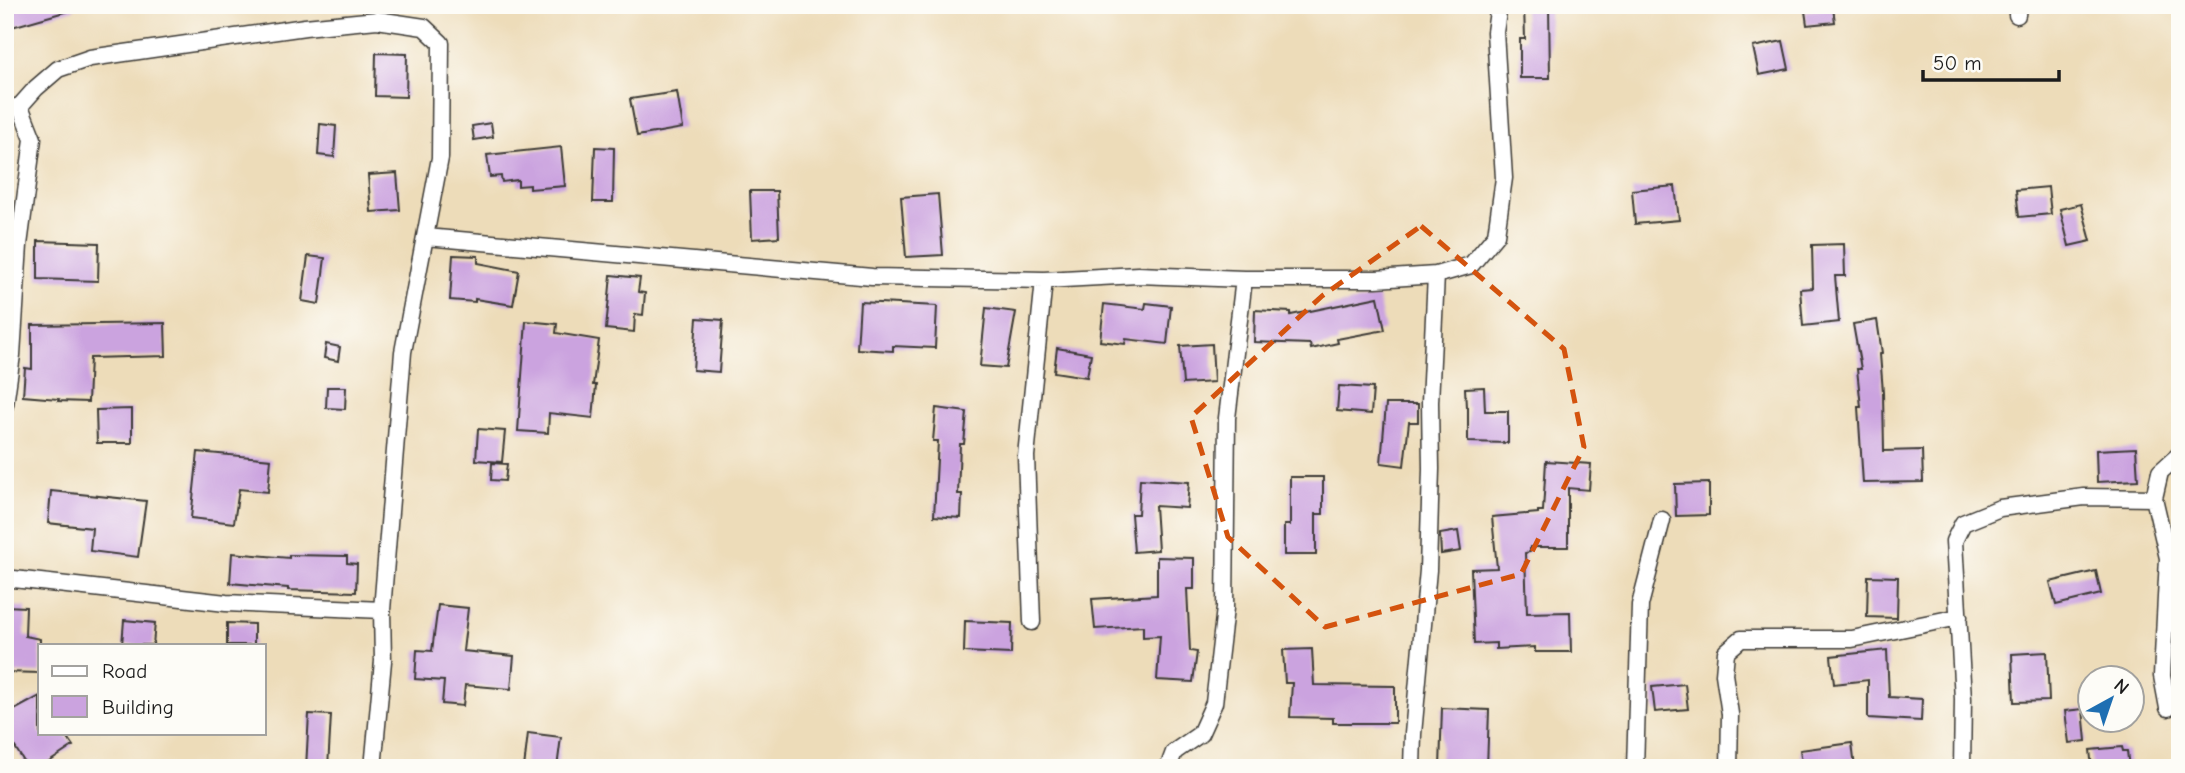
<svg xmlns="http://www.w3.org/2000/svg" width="2185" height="773" font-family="'Comic Neue',sans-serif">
<rect width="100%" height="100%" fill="#fdfcf7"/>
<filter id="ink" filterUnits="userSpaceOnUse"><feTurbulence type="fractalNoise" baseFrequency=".0143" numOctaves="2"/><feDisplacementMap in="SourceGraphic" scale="14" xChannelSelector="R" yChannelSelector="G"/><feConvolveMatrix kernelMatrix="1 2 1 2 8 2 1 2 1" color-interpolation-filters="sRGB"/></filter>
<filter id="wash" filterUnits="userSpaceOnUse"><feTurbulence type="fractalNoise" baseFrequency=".00686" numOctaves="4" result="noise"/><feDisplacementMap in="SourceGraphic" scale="28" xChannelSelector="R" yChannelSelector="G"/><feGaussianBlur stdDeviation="1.57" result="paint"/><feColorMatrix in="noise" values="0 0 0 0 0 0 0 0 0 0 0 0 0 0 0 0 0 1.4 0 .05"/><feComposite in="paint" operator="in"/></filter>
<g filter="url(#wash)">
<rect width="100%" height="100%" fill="#eddcb9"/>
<g id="blocks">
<path fill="#cba3df" d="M13,5H74L75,9L5,29V8Z
M1524,5H1549L1550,78H1520V39H1525Z
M1833,8L1835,22L1807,25L1805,11Z
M1783,41L1789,69L1759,75L1753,47Z
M376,53L407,54L406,97L375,96Z
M677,92L683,128L637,136L630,99Z
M491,123L493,137L474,140L472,126Z
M320,124L336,126L334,157L318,155Z
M561,147L565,186L530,189V185L518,186V180L502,182L501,176L490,177L487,155Z
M595,147L614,148L613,202H593Z
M397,173L400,210L371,212L368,175Z
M1675,186L1679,220L1635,224L1632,190Z
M2048,187L2051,214L2019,217L2016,190Z
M750,191H777L779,237L752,239Z
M938,194L943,255L906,257L901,197Z
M2081,204L2091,241L2069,246L2060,209Z
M38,241L99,243L98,281L38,279Z
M1844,244L1845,276H1835L1839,322L1803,326L1800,289L1813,288L1812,245Z
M453,255L478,256V263L519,271L513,305L475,299V302L450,300Z
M308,256L325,258L319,304L302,301Z
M611,275L640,278L638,292L645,293L643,315L635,314L634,332L606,329Z
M1378,297L1385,330L1337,339L1338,343L1311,349L1310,344L1254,342L1255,310L1291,312V315Z
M860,302L937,306L935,348L893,346V351L857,349Z
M1146,303L1171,306L1167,344L1126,339L1125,344L1100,341L1104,304L1145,309Z
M986,308L1016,312L1006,368L980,366Z
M697,318L723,320L719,372L693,370Z
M1877,320L1882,353L1880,354L1883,392L1884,451L1922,450L1923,482L1863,483L1858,407H1861L1857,369H1861L1853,324Z
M526,321L557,324L556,333L599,340L593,385H596L593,418L549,413L548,433L518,431Z
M165,323L166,356L90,358L88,402L58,401L59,399L23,396L25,368L32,369V325Z
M326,344L340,347L338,361L324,358Z
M1212,344L1214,382L1183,384L1180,346Z
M1057,348L1091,354L1087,377L1054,372Z
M1339,386L1373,388L1371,414L1337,411Z
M327,387H346L345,409L326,408Z
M1484,387L1485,411H1508V443L1468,442V407H1466L1465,388Z
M1386,404H1418V422H1409L1404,466L1381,463Z
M936,408L967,412L964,444H960L958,494H962L961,518L934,516L938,441H933Z
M132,409V443H97L96,410Z
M478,429L505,431L502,462L476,460Z
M2136,448L2138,480L2097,482L2096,450Z
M198,452L271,459L268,492L239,489L234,523L191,518Z
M1546,461L1591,464L1589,490L1568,488V547H1530V552L1525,553L1527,613L1570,612L1571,652H1535V647L1496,649V643L1474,644L1471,569L1497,568L1492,517L1538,513V511H1543Z
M492,463L507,464L505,481L491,480Z
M1290,477H1323V514H1316V555H1284V525H1290Z
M1140,479L1189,482L1187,508L1155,506L1158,550L1134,552L1131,514H1138Z
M1709,483V515L1676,516L1675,484Z
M51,491L146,501L138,557L90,551L92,528L48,523Z
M1458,531L1461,551L1441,554L1440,534Z
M232,553L289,558V555L347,556V563L357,564L356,592L288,590V588L230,583Z
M1157,557L1194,558V589H1187L1190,651L1197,652L1193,682L1157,680L1160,636L1143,637V626L1095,629L1092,599L1157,595Z
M2096,571L2101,594L2056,605L2050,582Z
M1868,576L1898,577L1897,618L1867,617Z
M438,605L468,608L463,651L514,656L511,689L465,685L463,706L442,704L444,681L415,679L417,650L432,651Z
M5,606L26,607L25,636L40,639V673L5,672Z
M124,620L155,623L153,645H122Z
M965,621L1012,623L1011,654L964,652Z
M227,623L254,624V645H227Z
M1312,649L1314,685L1395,686V723H1333V718L1290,717L1292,683H1285L1283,650Z
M1887,650L1889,697L1922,699L1921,721L1868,718V680L1834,684L1831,656Z
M2047,652L2049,701L2014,702L2012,654Z
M1685,684L1688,709L1655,712L1652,687Z
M40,696V733H64L73,746L40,768H28L13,744L5,748V715Z
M1442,708L1489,710L1487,768H1440Z
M2083,709L2086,741L2069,743L2065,711Z
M309,714L331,715L328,768H306Z
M528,733L561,737L557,768H524Z
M1852,743L1855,768H1803L1800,750Z
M2122,747L2123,751H2127L2129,768H2092L2090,750Z"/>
</g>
</g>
<g filter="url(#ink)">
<use href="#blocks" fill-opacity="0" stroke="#3b3934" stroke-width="2"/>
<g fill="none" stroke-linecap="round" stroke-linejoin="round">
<defs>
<path id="street" d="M2017,15L2018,5
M5,110L20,106L36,88L58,69L90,58L305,27L377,20L424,27L441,43L440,158L403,352L382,610L383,661L373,768
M426,237L872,277L1044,280L1138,275L1244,279H1376L1436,275L1471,265L1496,235L1504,178L1495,32L1499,5
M5,405L12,355L19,245L33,139L20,106
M5,578L226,603L382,610
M1032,622L1026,456L1044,280
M2168,708L2162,676L2168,558L2154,498L2160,472L2180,454
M1168,768L1174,752L1200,734L1214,703L1225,608L1227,418L1244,279
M1412,768L1413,734L1428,570L1431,469L1430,402L1436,275
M1635,768L1640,605L1662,520
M1729,768L1730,714L1724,674L1726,652L1741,639H1852L1959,617
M1962,768L1963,699L1954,541L1963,523L2000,508L2084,497L2154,498"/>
</defs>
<use href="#street" stroke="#3b3934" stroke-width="19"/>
<use href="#street" stroke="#fff" stroke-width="16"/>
</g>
</g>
<path fill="none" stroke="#d4530e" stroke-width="5" stroke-dasharray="14 9" stroke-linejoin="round" d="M1421,226L1564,349L1584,447L1521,574L1325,627L1228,537L1191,417L1322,296Z"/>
<rect width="2185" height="773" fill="none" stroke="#fdfcf7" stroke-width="28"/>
<rect x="38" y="644" width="228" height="91" fill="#fdfcf7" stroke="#a3a29f" stroke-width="2"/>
<rect x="52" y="666" width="35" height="10" fill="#ffffff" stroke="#a3a29f" stroke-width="2"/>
<text x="102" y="678" font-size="21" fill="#1c1c1c">Road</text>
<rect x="52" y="696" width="35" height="21" fill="#cba3df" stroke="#a3a29f" stroke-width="2"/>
<text x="102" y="714" font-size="21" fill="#1c1c1c">Building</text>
<g transform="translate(2111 699) rotate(40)"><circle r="33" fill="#fdfcf7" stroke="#a3a29f" stroke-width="2"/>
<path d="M0-5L12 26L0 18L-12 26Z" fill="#1f6fb2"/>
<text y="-10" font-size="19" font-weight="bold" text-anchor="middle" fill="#1c1c1c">N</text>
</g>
<path d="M1923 70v10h136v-10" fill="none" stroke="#1c1c1c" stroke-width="3.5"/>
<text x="1933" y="70" font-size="21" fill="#1c1c1c" stroke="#fdfcf7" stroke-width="5" paint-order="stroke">50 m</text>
</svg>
